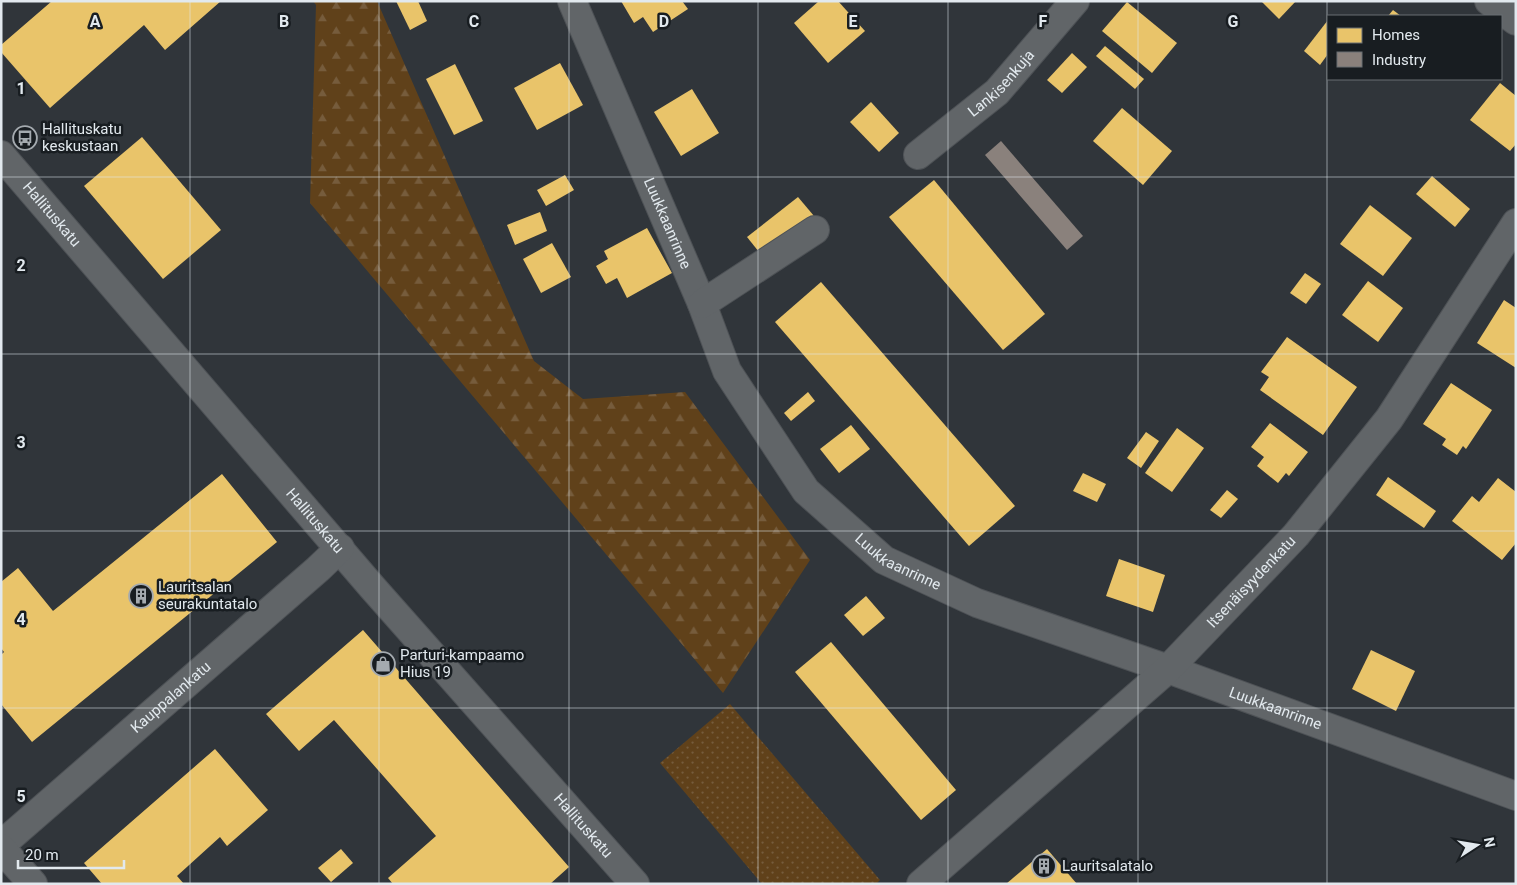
<svg xmlns="http://www.w3.org/2000/svg" width="1517" height="885" font-family="Roboto,sans-serif">
	<defs>
		<pattern id="forest-firs" width="22" height="20" patternUnits="userSpaceOnUse" patternTransform="scale(1.25)"><rect width="22" height="20" fill="#60411a"/><path d="M5 1l3.5 6h-7zM16 11l3.5 6h-7z" fill="#765c3c"/></pattern>
		<pattern id="park-dots" width="8" height="8" patternUnits="userSpaceOnUse" patternTransform="scale(1.25)"><rect width="8" height="8" fill="#60411a"/><path d="M2 2h.1M6 6h.1" fill="none" stroke="#765c3c" stroke-width="1.8" stroke-linecap="round"/></pattern>
	</defs>
	<rect width="100%" height="100%" fill="#30353a"/>
	<polygon fill="url(#forest-firs)" points="313,1 377,1 534,361 583,399 685,392 810,560 723,693 310,203 316,5"/>
	<polygon fill="url(#park-dots)" points="730,704 880,880 876,884 762,884 660,763"/>
	<g fill="#e9c46a">
		<polygon points="52,1 221,1 165,50 144,25 50,108 1,52 1,45"/>
		<polygon points="396,1 418,1 427,21 410,30"/>
		<polygon points="621,1 682,1 688,9 653,32 643,17 634,23"/>
		<polygon points="819,1 838,1 865,31 828,63 794,23"/>
		<polygon points="1261,1 1296,1 1279,19"/>
		<polygon points="1127,2 1177,43 1152,73 1102,31"/>
		<polygon points="1393,10 1401,16 1388,16"/>
		<polygon points="1328,20 1328,54 1320,65 1304,51"/>
		<polygon points="1105,46 1144,79 1135,89 1096,56"/>
		<polygon points="1072,53 1087,67 1062,93 1047,80"/>
		<polygon points="560,63 583,105 537,130 514,88"/>
		<polygon points="455,64 483,121 454,135 426,79"/>
		<polygon points="1500,83 1516,96 1516,144 1510,151 1470,120"/>
		<polygon points="692,89 719,133 681,156 654,112"/>
		<polygon points="871,102 899,133 879,152 850,122"/>
		<polygon points="1122,108 1172,151 1143,185 1093,141"/>
		<polygon points="142,137 221,230 163,279 84,186"/>
		<polygon points="565,175 574,190 546,206 537,190"/>
		<polygon points="1432,176 1470,209 1455,227 1416,194"/>
		<polygon points="934,180 1045,314 1003,350 889,217"/>
		<polygon points="798,197 814,216 763,257 747,237"/>
		<polygon points="1370,205 1412,238 1383,276 1340,244"/>
		<polygon points="540,212 547,231 515,245 507,225"/>
		<polygon points="647,228 672,273 627,298 617,278 606,284 596,266 608,259 604,251"/>
		<polygon points="552,243 571,277 541,293 523,259"/>
		<polygon points="1305,273 1321,284 1306,304 1290,293"/>
		<polygon points="1368,281 1403,308 1378,342 1342,315"/>
		<polygon points="821,282 1015,506 969,546 775,322"/>
		<polygon points="1504,300 1516,308 1516,368 1477,343"/>
		<polygon points="1287,337 1357,387 1323,435 1260,390 1269,377 1261,372"/>
		<polygon points="1451,383 1492,410 1466,449 1463,446 1457,455 1442,445 1446,439 1423,424"/>
		<polygon points="808,392 815,401 791,421 784,413"/>
		<polygon points="1270,423 1308,452 1289,476 1286,473 1278,483 1257,466 1264,457 1251,447"/>
		<polygon points="851,425 870,449 839,473 820,449"/>
		<polygon points="1177,428 1204,448 1172,492 1145,473"/>
		<polygon points="1146,432 1159,441 1141,468 1127,458"/>
		<polygon points="1083,473 1106,484 1097,502 1073,491"/>
		<polygon points="222,474 277,542 32,742 1,704 1,655 4,652 1,648 1,582 18,568 53,611"/>
		<polygon points="1388,477 1436,511 1424,528 1376,495"/>
		<polygon points="1498,478 1516,492 1516,543 1502,560 1452,521 1472,496 1479,502"/>
		<polygon points="1227,490 1238,499 1221,518 1210,510"/>
		<polygon points="1119,559 1165,575 1153,612 1106,596"/>
		<polygon points="866,596 885,618 863,636 844,615"/>
		<polygon points="363,630 569,867 550,884 393,884 388,878 436,836 334,720 299,751 266,714"/>
		<polygon points="831,642 956,790 921,820 795,672"/>
		<polygon points="1371,650 1415,671 1396,711 1352,689"/>
		<polygon points="215,749 268,810 227,846 220,837 177,876 184,884 102,884 84,863"/>
		<polygon points="341,849 353,863 331,882 318,868"/>
		<polygon points="1047,849 1077,884 1006,884"/>
	</g>
	<polygon fill="#8a817c" points="1001,141 1083,236 1067,250 985,155"/>
	<g fill="none" stroke-linecap="round" stroke-linejoin="round">
		<g stroke="#4e5256" stroke-width="30">
			<g id="minor">
				<path id="s1" d="M 572,1 L 702,304 L 727,371 L 806,491 L 884,560 L 977,603 L 1168,669 L 1516,796"/>
				<polyline points="1489,1 1516,21"/>
				<path id="s2" d="M 1,155 L 372,587 L 635,884"/>
				<path id="s3" d="M 918,155 L 997,92 L 1075,1"/>
				<polyline points="702,304 815,230"/>
				<path id="s4" d="M 1,845 L 318,569 L 340,548"/>
				<polyline points="1,848 33,884"/>
				<path id="s5" d="M 921,884 L 1168,669 L 1296,535 L 1389,419 L 1516,223"/>
			</g>
		</g>
		<use href="#minor" stroke="#616568" stroke-width="28"/>
	</g>
	<path fill="none" stroke="#e2e9ee" stroke-width="1" stroke-opacity="0.55" d="M 190,1 L 190,884M 379,1 L 379,884M 569,1 L 569,884M 758,1 L 758,884M 948,1 L 948,884M 1138,1 L 1138,884M 1327,1 L 1327,884M 1,177 L 1516,177M 1,354 L 1516,354M 1,531 L 1516,531M 1,708 L 1516,708"/>
	<defs>
		<g id="bus-ring" transform="scale(1.25)"><circle r="9.5" fill="#181d21" stroke="#a4aaaf" stroke-width="1.5"/><path d="M-5-6H5V4H4V6H2V4H-2V6H-4V4H-5ZM-3.5-4V0h7V-4ZM-3.5 1.2v1.5H-2V1.2ZM2 1.2v1.5H3.5V1.2Z" fill="#a4aaaf"/></g>
		<g id="building-ring" transform="scale(1.25)"><circle r="9.5" fill="#181d21" stroke="#a4aaaf" stroke-width="1.5"/><path d="M-4-6H4V6H1V3H-1V6H-4ZM-2.5-4.3h1.7v1.8h-1.7ZM.8-4.3h1.7v1.8H.8ZM-2.5-1h1.7V.8h-1.7ZM.8-1h1.7V.8H.8Z" fill="#a4aaaf"/></g>
		<g id="shop-ring" transform="scale(1.25)"><circle r="9.5" fill="#181d21" stroke="#a4aaaf" stroke-width="1.5"/><path d="M-5-2.5h2.3a2.7 3.5 0 0 1 5.4 0H5L5.5 6h-11ZM-1.5-2.5h3a1.5 2.3 0 0 0-3 0Z" fill="#a4aaaf"/></g>
	</defs>
	<g fill-rule="evenodd">
		<use href="#bus-ring" x="25" y="138"/>
		<use href="#building-ring" x="141" y="596"/>
		<use href="#shop-ring" x="383" y="664"/>
		<use href="#building-ring" x="1044" y="866"/>
	</g>
	<g text-anchor="middle" stroke-width="5" stroke-linejoin="round" paint-order="stroke">
		<g font-size="15" fill="#e2e9ee" stroke="#181d21">
			<text dy="5" stroke="none"><textPath href="#s3" startOffset="110">Lankisenkuja</textPath></text>
			<text dy="5" stroke="none"><textPath href="#s2" startOffset="78">Hallituskatu</textPath></text>
			<text dy="5" stroke="none"><textPath href="#s1" startOffset="242">Luukkaanrinne</textPath></text>
			<text dy="5" stroke="none"><textPath href="#s2" startOffset="482">Hallituskatu</textPath></text>
			<text dy="5" stroke="none"><textPath href="#s1" startOffset="662">Luukkaanrinne</textPath></text>
			<text dy="5" stroke="none"><textPath href="#s5" startOffset="448">Itsenäisyydenkatu</textPath></text>
			<text dy="5" stroke="none"><textPath href="#s4" startOffset="225">Kauppalankatu</textPath></text>
			<text dy="5" stroke="none"><textPath href="#s1" startOffset="1068">Luukkaanrinne</textPath></text>
			<text dy="5" stroke="none"><textPath href="#s2" startOffset="888">Hallituskatu</textPath></text>
		</g>
		<g font-size="15" fill="#e2e9ee" stroke="#181d21" text-anchor="start">
			<text x="42" y="134">Hallituskatu<tspan x="42" dy="17">keskustaan</tspan></text>
			<text x="158" y="592">Lauritsalan<tspan x="158" dy="17">seurakuntatalo</tspan></text>
			<text x="400" y="660">Parturi-kampaamo<tspan x="400" dy="17">Hius 19</tspan></text>
			<text x="1062" y="871">Lauritsalatalo</text>
		</g>
	</g>
	<g font-size="16" text-anchor="middle" font-weight="bold" fill="#e2e9ee" stroke="#181d21" stroke-width="5" stroke-linejoin="round" paint-order="stroke">
		<text x="95" y="27">A</text>
		<text x="284" y="27">B</text>
		<text x="474" y="27">C</text>
		<text x="664" y="27">D</text>
		<text x="853" y="27">E</text>
		<text x="1043" y="27">F</text>
		<text x="1233" y="27">G</text>
		<text x="21" y="94">1</text>
		<text x="21" y="271">2</text>
		<text x="21" y="448">3</text>
		<text x="21" y="625">4</text>
		<text x="21" y="802">5</text>
	</g>
	<rect width="1517" height="885" fill="none" stroke="#e2e9ee" stroke-width="5"/>
	<rect x="1327" y="15" width="175" height="65" fill="#181d21" stroke="#696f73"/>
	<rect x="1337" y="28" width="25" height="15" fill="#e9c46a" stroke="#696f73"/>
	<text x="1372" y="40" font-size="15" fill="#e2e9ee">Homes</text>
	<rect x="1337" y="52" width="25" height="15" fill="#8a817c" stroke="#696f73"/>
	<text x="1372" y="65" font-size="15" fill="#e2e9ee">Industry</text>
	<g transform="translate(1477 845) rotate(78)" stroke="#181d21" stroke-width="4" paint-order="stroke">
	<path d="M0-4L9 19L0 12L-9 19Z" fill="#e2e9ee"/>
	<text y="-8" font-size="14" font-weight="bold" text-anchor="middle" fill="#e2e9ee">N</text>
	</g>
	<path d="M18 860v8h106v-8" fill="none" stroke="#e2e9ee" stroke-width="2.5"/>
	<text x="25" y="860" font-size="15" fill="#e2e9ee" stroke="#181d21" stroke-width="4" paint-order="stroke">20 m</text>
</svg>
